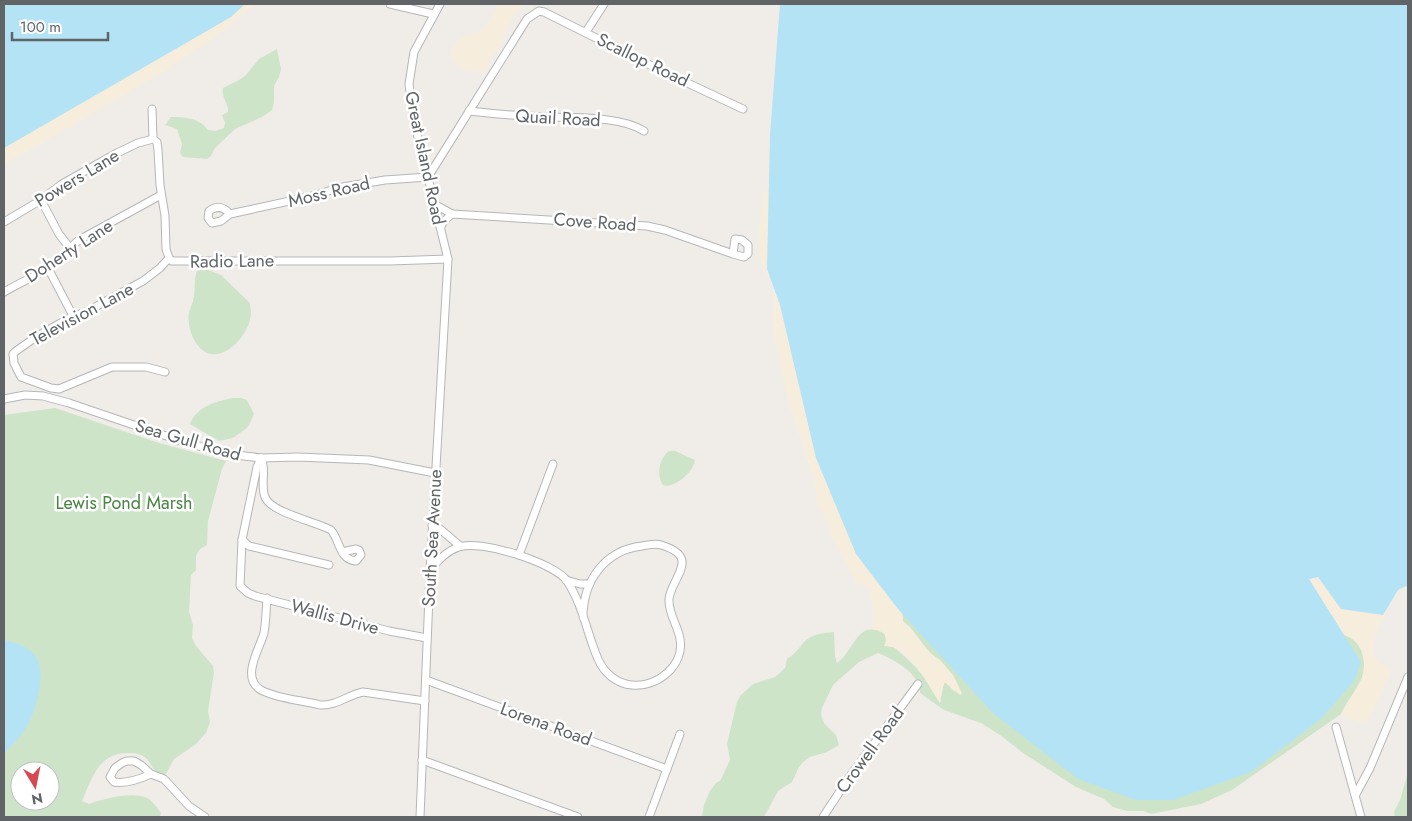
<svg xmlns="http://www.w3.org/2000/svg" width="1412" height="821" font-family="Jost,sans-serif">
	<rect width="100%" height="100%" fill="#f0ede9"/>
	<g fill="#cde4c9" fill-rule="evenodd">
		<path d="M 277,49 L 281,69 L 279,77 L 274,86 L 274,102 L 272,110 L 262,117 L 235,129 L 215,148 L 211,156 L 207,159 L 183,157 L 180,153 L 182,144 L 177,129 L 165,125 L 171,117 C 185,117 200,118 208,130 L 215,131 L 224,128 L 225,123 L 222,115 L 228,112 C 229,103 221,98 223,88 L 239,80 L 246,75 L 259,59 Z"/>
		<path d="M 206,269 L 221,275 L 250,303 C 250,306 251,311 251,314 C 250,330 234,351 218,354 C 197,358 186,328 189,312 C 190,308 192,305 193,301 C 196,291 193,281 197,271 Z"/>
		<path d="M 233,398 L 241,398 L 247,400 L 254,414 L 248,427 L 244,430 L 233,438 L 219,441 L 190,424 C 196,407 217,401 233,398 Z"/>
		<path d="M 55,408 L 159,443 L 226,461 L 222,469 L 208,521 L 207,545 L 200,549 L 196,556 L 196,570 L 191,575 L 189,612 L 193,625 L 192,638 L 196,646 L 213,666 L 214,672 L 208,711 L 210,722 L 206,733 L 196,744 L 174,759 L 166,774 C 154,776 153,766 147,759 C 142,754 135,753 129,753 C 99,752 92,778 82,801 L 89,804 C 103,799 133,791 147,798 C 153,801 157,808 161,813 L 160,817 L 4,817 L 4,754 C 26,731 33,717 39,686 L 20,645 L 4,640 L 4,415 ZM 20,771 L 50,771 L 50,801 L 20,801 Z"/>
		<path d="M 669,451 L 675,451 L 695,460 C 694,472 674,489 663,485 C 656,474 659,459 669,451 Z"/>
		<path d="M 901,603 L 1342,634 C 1353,638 1360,643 1363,656 C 1368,682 1351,692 1341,714 L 1232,790 L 1201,804 L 1151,814 L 1143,811 L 1127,811 L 1113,807 L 1104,799 L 1076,787 L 1023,753 L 1000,735 L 981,723 L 944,710 L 920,693 C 921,674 893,659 878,653 L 859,662 L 833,685 L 822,708 L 821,714 L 824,723 L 836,735 L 839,745 L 827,752 L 810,757 L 803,762 L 799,767 L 792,782 L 778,791 L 764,817 L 702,817 L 704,805 L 710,791 L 716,783 L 720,781 L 730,760 L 727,744 L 737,702 L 740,696 L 753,684 L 775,677 L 785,668 L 787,659 C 795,654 798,649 804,642 C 812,634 823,633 834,632 L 835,656 L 837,663 C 854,652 857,617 885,634 L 886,641 C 903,654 919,668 930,686 C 934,692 936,697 940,703 C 942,696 942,687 945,682 L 956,693 L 941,661 L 930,653 L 910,627 L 903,621 Z"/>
		<polygon points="1408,772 1408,817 1395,817 1394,812 1400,800"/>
	</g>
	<g fill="#f7eddd">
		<polygon points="209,4 255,4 242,16 217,36 166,70 46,141 4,164 4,131"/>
		<path d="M 499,4 L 524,4 L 513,15 L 498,50 L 492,54 L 488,62 L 486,72 L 461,69 C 446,56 449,45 466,36 C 471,34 477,34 481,30 C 489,24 494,12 499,4 Z"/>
		<polygon points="774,190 773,277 767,277 760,258 759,231 763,196 762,192"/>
		<path d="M 773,293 L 783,293 L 901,603 L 903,621 L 930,653 L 941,661 L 953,675 L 962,693 L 960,695 L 945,682 C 942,686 941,698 940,703 C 929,687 915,657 896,648 C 892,647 888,646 884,646 L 886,641 L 885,634 L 879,630 L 872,629 C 874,615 873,600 869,587 L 863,583 L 856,584 L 854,578 L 832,537 L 826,519 L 816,502 L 816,486 L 789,404 L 773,329 L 774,303 Z"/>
		<path d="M 1316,579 L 1369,612 L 1387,611 C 1381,623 1368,644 1375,657 C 1378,663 1386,664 1391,669 C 1391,676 1371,712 1367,723 L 1358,722 L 1341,714 L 1363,677 L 1365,666 L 1362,652 L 1357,643 L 1351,638 L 1342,634 L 1311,583 L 1312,580 Z"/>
	</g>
	<g fill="#b3e3f5">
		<polygon points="4,4 245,4 231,17 4,148"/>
		<polygon points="780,4 1408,4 1408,585 1398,590 1383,615 1341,609 1318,577 1309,579 1361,662 1354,681 1322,718 1251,772 1173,800 1136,800 1078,779 993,713 898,609 856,554 816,458 780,305 767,269 770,135"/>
		<path d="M 4,640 C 15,642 31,647 37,659 C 45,674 37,706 30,720 C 25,733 13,744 4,754 Z"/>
	</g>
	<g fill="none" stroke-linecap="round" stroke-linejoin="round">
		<g stroke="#b4b6b9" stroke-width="9">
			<g id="minor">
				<polyline points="390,4 433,14"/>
				<polyline points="586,32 604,4"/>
				<polyline points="152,109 153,139 157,142 158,150 160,185 165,216 166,249 169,258 172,261 390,261 448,259"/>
				<path d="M 469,111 C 495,114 521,116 546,117 C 574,118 621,116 644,131"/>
				<polyline points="41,200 59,234 69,247"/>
				<polyline points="436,205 452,214"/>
				<path d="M 230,214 C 224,207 217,205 209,211 L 208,218 L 212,223 L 221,221 L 230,214 L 317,195 L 337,188 L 385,180 L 428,177 L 527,19 L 539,11 L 544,12 L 664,72 L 743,109"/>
				<polyline points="4,222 41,200 62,184 117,153 138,143 153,139"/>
				<polyline points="441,227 443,222 452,214 647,226 665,230 733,254 744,257 748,254 748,245 742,240 735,239 733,254"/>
				<polyline points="48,268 73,316"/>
				<path d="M 4,292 C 21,282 41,274 56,262 C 64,256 70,247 79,240 L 161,195"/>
				<polyline points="165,372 146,367 112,367 59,389 51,388 21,377 14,363 13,354 16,351 36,337 73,316 86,312 143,281 160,268 169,258"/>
				<polyline points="4,399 25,395 43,396 69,403 184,442 228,454 261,458 298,457 369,460 435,473"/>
				<polyline points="261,458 257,467 242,540 240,586 248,593 255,596 389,631 427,638"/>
				<path d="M 261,458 C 267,470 260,484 265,497 C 270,512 316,522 331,530 C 340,540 339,560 356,561 L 361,555 L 359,550 L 356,549 L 342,552"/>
				<polyline points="432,525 440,529 460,546"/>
				<polyline points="242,540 249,546 329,565"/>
				<polyline points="519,555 553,464"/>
				<path d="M 430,570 C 438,561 446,551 459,547 C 480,539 555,563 567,581 C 583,605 587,634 598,659 C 604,673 617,684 632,685 C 657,688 685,665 680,639 C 678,626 668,613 669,599 C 671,578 702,557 661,545 C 655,543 648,545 642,546 C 605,550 583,581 583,617"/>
				<polyline points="566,580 580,584 589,584"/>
				<path d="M 267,598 C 266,610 266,622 264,633 C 260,648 240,678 261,690 C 278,699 301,700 320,705 C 336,706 348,695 363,692 L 425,701"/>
				<polyline points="426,680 667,769"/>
				<polyline points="1336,727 1361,817"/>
				<polyline points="422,760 578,817"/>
				<path d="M 151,774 C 140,779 126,784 114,782 L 110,777 L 115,768 L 122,763 L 127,761 L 134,761 L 141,765 L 151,774 L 164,779 L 189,806 L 205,817"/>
				<polyline points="1356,794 1370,768 1408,677"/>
				<polyline points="420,817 430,571 448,259 414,121 409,84 414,52 440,4"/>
				<polyline points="649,817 680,734"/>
				<polyline points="823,817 848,779 918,684"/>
			</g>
		</g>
		<use href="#minor" stroke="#fff" stroke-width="7"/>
	</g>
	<g text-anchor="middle" stroke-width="5" stroke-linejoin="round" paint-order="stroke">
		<g font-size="18" fill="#606467" stroke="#fff">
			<text transform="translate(643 60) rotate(26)" y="6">Scallop Road</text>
			<text transform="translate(558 118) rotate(3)" y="6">Quail Road</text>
			<text transform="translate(425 158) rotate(78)" y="6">Great Island Road</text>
			<text transform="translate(77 178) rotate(-31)" y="6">Powers Lane</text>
			<text transform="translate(329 192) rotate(-13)" y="6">Moss Road</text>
			<text transform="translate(595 222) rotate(4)" y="6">Cove Road</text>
			<text transform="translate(69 251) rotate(-33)" y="6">Doherty Lane</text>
			<text transform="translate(232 261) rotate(-1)" y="6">Radio Lane</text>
			<text transform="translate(82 314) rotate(-28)" y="6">Television Lane</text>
			<text transform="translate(188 440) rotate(16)" y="6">Sea Gull Road</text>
			<text transform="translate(432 538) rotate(-87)" y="6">South Sea Avenue</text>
			<text transform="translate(335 617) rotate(15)" y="6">Wallis Drive</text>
			<text transform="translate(546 724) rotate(20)" y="6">Lorena Road</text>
			<text transform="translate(870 750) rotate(-54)" y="6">Crowell Road</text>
		</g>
		<g font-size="18" fill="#488442" stroke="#fff">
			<text x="124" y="509">Lewis Pond Marsh</text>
		</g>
	</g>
	<rect width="1412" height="821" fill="none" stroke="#606467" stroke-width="10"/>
	<g transform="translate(35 786) rotate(170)"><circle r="24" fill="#ffffff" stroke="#bfc1c2"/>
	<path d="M0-4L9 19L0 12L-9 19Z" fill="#d64953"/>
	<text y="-8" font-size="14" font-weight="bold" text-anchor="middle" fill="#606467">N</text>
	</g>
	<path d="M12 32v8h96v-8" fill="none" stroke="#606467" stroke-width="2.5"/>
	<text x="20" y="32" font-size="15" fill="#606467" stroke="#ffffff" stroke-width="4" paint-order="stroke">100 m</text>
</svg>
